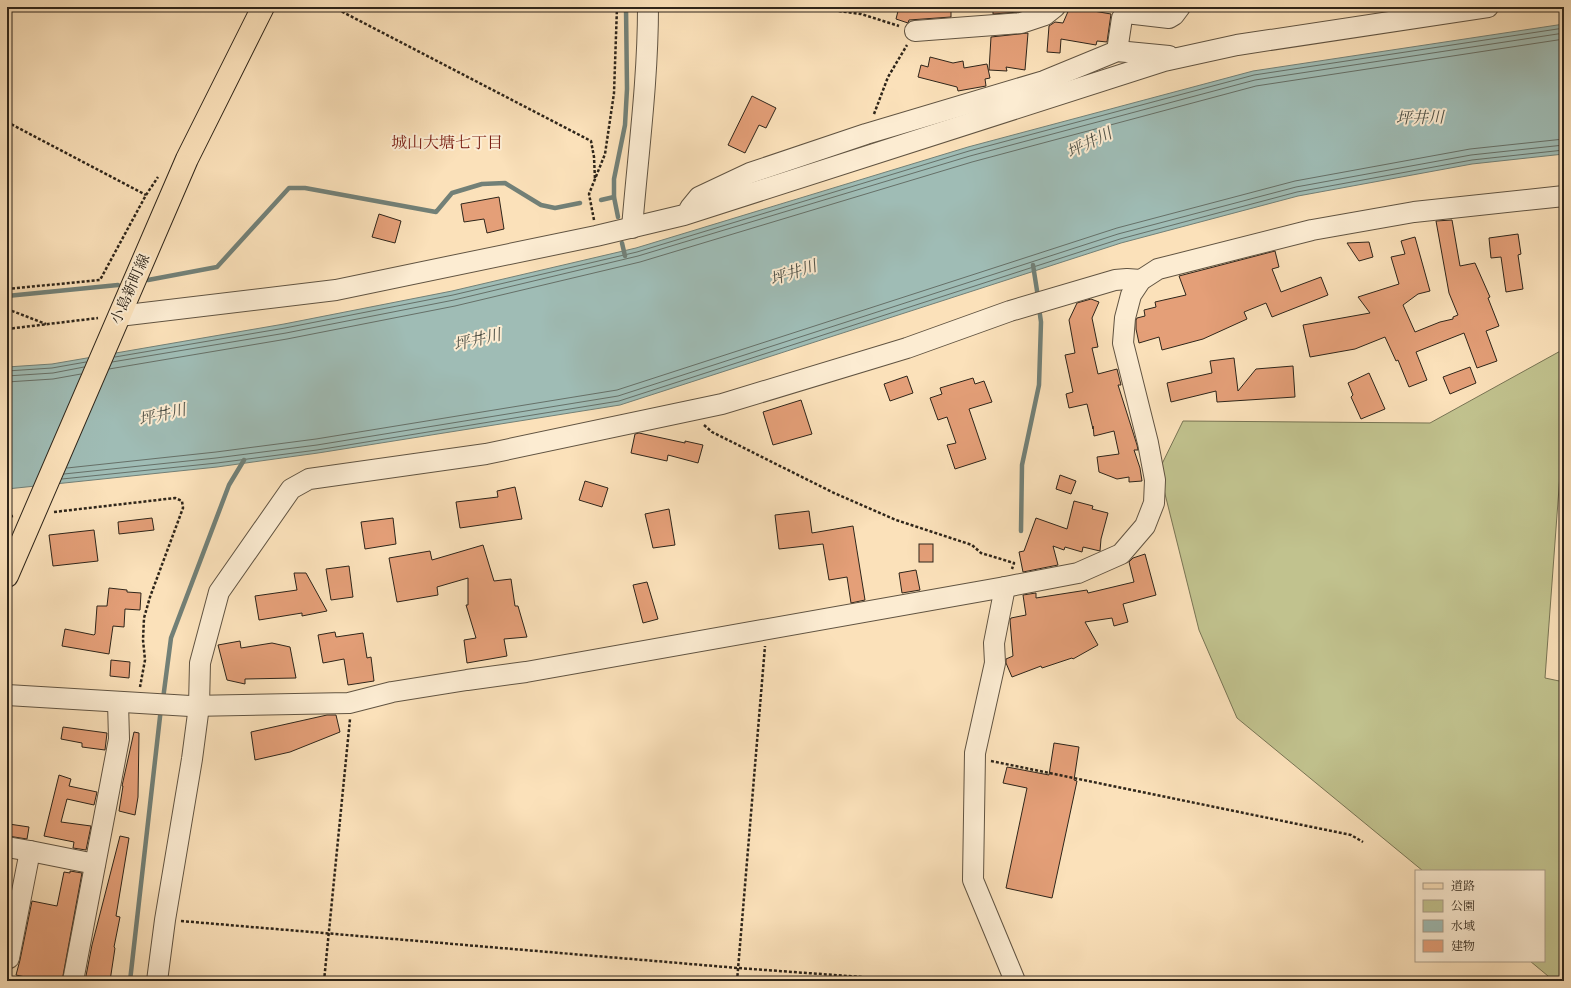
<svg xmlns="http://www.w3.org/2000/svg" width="1571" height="988" font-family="'EB Garamond','Noto Serif JP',serif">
	<rect width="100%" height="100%" fill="#fbe1ba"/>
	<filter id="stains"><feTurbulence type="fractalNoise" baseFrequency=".005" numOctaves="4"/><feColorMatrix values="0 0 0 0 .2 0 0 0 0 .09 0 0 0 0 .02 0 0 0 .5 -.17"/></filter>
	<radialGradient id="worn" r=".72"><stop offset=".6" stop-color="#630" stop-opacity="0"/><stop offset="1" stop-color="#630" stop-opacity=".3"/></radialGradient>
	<polygon fill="#c1c28e" stroke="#787454" points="1564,349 1564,420 1545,678 1564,682 1564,981 1554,981 1530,961 1544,961 1544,871 1423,871 1237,718 1199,630 1159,470 1183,421 1430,423"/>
	<polygon fill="#9fbcb5" stroke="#728077" points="1564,24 1564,154 1472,164 1298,196 1121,243 620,405 318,453 217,467 7,489 7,367 52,364 284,324 452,291 636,248 968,147 1253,71"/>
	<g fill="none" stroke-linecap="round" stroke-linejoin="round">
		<g stroke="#667068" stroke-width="1">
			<polyline points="115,357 285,328 453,295 637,252 969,151 1254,75 1564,28"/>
			<polyline points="112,362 286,333 454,300 638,256 970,156 1255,80 1564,33"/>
			<polyline points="109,369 287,339 455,306 640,262 972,162 1256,86 1564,39"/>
			<polyline points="7,371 52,368 86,362"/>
			<polyline points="7,376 53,373 84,367"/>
			<polyline points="7,382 53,379 81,374"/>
			<polyline points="67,468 216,452 316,439 617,390 1117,228 1295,181 1470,149 1564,139"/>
			<polyline points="64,474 216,458 317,445 618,396 1118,234 1296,187 1471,155 1564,145"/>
			<polyline points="62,479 217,463 317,450 619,401 1120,239 1297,192 1472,160 1564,150"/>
		</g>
		<g stroke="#728077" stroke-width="4.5">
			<polyline points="601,200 614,197"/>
			<polyline points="618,217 614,197 614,179 625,125 627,89 626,7"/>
			<polyline points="622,243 625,256"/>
			<polyline points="1033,265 1038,297"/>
			<polyline points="148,280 217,267 289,188 305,188 436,212 452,193 482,184 505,183 541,205 555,208 580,203"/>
			<polyline points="7,296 118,285"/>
			<polyline points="1021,531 1022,465 1039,385 1041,322 1039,308"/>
			<polyline points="163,699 171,638 229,485 244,460"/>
			<polyline points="130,981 161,708"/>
		</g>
	</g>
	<g fill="#e49f78" stroke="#2e251a">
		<polygon points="899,7 951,7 951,17 909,20 908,23 896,19"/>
		<polygon points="993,7 1028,7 1028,9 1019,12 993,14"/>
		<polygon points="1070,7 1111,14 1107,42 1097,41 1096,45 1061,39 1060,53 1047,52 1049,26 1055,22 1063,23"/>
		<polygon points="1028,33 1025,70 1006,67 1007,71 989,70 991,37"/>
		<polygon points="930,57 953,63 963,61 964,68 987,64 990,78 985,79 986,86 958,91 957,87 918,77 921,65 928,67"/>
		<polygon points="752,96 776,108 766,128 759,125 745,153 728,145"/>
		<polygon points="499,197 504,229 487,233 484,219 464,222 461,204"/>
		<polygon points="379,214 401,221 395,243 372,237"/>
		<polygon points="1452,220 1460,266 1475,263 1490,297 1488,298 1499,326 1486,331 1497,361 1477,368 1464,333 1416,352 1427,380 1409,387 1398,360 1396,361 1385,337 1355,349 1310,357 1303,325 1370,313 1358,297 1399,284 1391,257 1405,254 1401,241 1415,237 1430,291 1418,294 1403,305 1415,332 1440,322 1453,319 1453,317 1458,315 1449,293 1436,221"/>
		<polygon points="1518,234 1521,254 1518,255 1523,289 1506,292 1501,257 1491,258 1489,238"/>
		<polygon points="1369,242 1373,257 1359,261 1347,243"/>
		<polygon points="1275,251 1279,267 1272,269 1281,292 1321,277 1328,295 1272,317 1266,303 1244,312 1247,319 1203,339 1162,350 1159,337 1139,343 1136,329 1136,320 1137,318 1145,316 1144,310 1156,307 1155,302 1186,295 1179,276"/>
		<polygon points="1091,299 1099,302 1092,318 1098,347 1092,348 1098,374 1117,369 1121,385 1118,385 1137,445 1138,450 1134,450 1140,468 1142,481 1129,482 1129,477 1117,479 1099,472 1097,457 1119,454 1114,431 1094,436 1093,426 1093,429 1087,404 1069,408 1066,394 1073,392 1065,355 1075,353 1069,320 1077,303"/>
		<polygon points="1234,358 1238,391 1256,369 1293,366 1295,397 1217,402 1216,391 1171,402 1167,383 1212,373 1210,361"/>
		<polygon points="1470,367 1476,383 1450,394 1443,377"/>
		<polygon points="1369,373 1385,409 1361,419 1351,397 1353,395 1348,383"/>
		<polygon points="907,376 913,393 890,401 884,384"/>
		<polygon points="973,378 975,384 984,381 992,402 969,409 986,459 955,469 947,445 956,443 947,417 938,420 930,398 942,394 940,388"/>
		<polygon points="801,400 812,434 773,445 763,412"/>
		<polygon points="639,433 685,443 685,441 703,445 698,463 668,455 667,461 631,453 635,434"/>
		<polygon points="1060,475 1076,481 1071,494 1056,489"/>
		<polygon points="585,481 608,488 602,507 579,500"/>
		<polygon points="515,487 522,519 460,528 456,502 498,497 497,491"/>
		<polygon points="1074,501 1093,506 1092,509 1108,513 1101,539 1100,551 1083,547 1082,552 1065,547 1064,550 1053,546 1058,565 1023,572 1019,552 1024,551 1036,518 1067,529"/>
		<polygon points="669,509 675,545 653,548 645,514"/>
		<polygon points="809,511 812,533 853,526 865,600 851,603 847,577 829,580 823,544 779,549 775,515"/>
		<polygon points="152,518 154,530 119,534 118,522"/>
		<polygon points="393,518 396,544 365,549 361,522"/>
		<polygon points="94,530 98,561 53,566 49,535"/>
		<rect x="919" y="544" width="14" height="18"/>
		<polygon points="483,545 494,581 511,579 515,606 518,606 527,637 504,639 507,656 467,663 464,640 476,638 466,605 468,605 468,578 437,587 438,595 397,602 389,558 430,551 432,560"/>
		<polygon points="1145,554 1156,595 1123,604 1128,622 1114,626 1112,618 1085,622 1098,645 1073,659 1072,658 1042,668 1041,666 1012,677 1006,663 1006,659 1013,656 1010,620 1011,618 1026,615 1023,595 1036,593 1036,598 1087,590 1088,593 1134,582 1129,562 1133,558"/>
		<polygon points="349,566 353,597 331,600 326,569"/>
		<polygon points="916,570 920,590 902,593 899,573"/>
		<polygon points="294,573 306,573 327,611 302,616 302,613 259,620 255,596 297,590"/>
		<polygon points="647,582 658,619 643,623 633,585"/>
		<polygon points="109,588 127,590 127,592 141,593 140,610 125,609 124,627 113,626 109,654 62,646 65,629 94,635 95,634 97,606 107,606"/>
		<polygon points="335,632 336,637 363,633 367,658 371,657 374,681 348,685 344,659 323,663 318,635"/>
		<polygon points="240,641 241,648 272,643 290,647 296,678 245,679 245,684 227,680 218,645"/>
		<polygon points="111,660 130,662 129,678 110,676"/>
		<polygon points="327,715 336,715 340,732 290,752 255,760 251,732"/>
		<polygon points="63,727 107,733 105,750 82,747 82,743 61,739"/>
		<polygon points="134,732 139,733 138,797 135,815 119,811 123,786 122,786"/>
		<polygon points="1054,743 1079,747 1074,780 1077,781 1052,898 1006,888 1027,788 1003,783 1007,767 1049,775"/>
		<polygon points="59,775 71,779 69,786 97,792 94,805 67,799 61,822 91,826 86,850 73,848 74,842 44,836"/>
		<polygon points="9,824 29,827 27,839 8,836"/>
		<polygon points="120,836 129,838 116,916 120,917 114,947 115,948 110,981 85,981 92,945"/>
		<polygon points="70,871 82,873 62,981 44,981 16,975 20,960 32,901 57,906 64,872 70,873"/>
	</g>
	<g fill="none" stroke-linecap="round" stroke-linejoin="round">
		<g stroke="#615442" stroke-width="22">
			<g id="minor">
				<polyline points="915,31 1021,23 1045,15 1055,7"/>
				<polyline points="1117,51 1122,18 1126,13 1169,18 1174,15 1180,7"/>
				<polyline points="690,208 699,197 750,173 866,134 1044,81 1117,51 1169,56"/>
				<path d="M 632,228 C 638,154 648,81 648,7"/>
				<polyline points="119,316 336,290 596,236 684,215 1164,61 1237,45 1488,7"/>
				<polyline points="1005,587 994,643 995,663 975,753 973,880 1015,981"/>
				<polyline points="7,695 190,706 349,703 392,692 467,680 526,672 1005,587 1078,573 1121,554 1145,526 1154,503 1155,480 1148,443 1123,343 1125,318 1131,295 1141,280 1158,269 1312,230 1414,212 1564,196"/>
				<polyline points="7,847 30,851"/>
				<polyline points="9,958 30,851 95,864"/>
				<polyline points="73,981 119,739 118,702"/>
				<polyline points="157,981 165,920 192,759 199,706 200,663 219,592 291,489 309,479 486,454 722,404 907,348 1010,311 1115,280 1127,279 1141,280"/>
			</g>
		</g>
		<g stroke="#2e251a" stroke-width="24">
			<polyline id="major" points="7,576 187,159 263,7"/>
		</g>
		<g stroke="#2e251a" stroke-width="2.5" stroke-dasharray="3 2" stroke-linecap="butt">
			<polyline points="333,7 591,141 594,157 595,180"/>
			<polyline points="809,7 861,14 899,26"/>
			<polyline points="874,114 888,77 907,45"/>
			<polyline points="7,122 146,195"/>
			<polyline points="594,220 589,194 605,154 614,93 617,7"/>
			<polyline points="7,289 100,280 146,195 158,177"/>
			<polyline points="7,309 46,324"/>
			<polyline points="7,329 98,318"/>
			<polyline points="704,425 712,432 834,493 896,520 972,545 981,553 1014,563 1012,569"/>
			<polyline points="54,512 175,498 182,501 183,508 150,597 144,618 143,640 145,660 140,687"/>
			<polyline points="7,517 13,516"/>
			<polyline points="991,761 1351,835 1363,842"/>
			<polyline points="181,921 738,968 917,981"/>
			<polyline points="324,981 350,719"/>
			<polyline points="737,981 765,646"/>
		</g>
		<use href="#minor" stroke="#fcecd2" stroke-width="20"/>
		<use href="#major" stroke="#fbe1ba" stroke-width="22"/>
	</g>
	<g text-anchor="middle" stroke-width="4" stroke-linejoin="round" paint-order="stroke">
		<g font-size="15" fill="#2e251a" stroke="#fcecd2">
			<text transform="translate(130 289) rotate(-66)" y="5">小島新町線</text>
		</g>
		<g font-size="16" font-style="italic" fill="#505248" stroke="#fcecd2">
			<text transform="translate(1420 117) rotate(-1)" y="6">坪井川</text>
			<text transform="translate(1089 142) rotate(-26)" y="6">坪井川</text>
			<text transform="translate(793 272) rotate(-18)" y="6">坪井川</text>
			<text transform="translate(477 339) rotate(-13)" y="6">坪井川</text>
			<text transform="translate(162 414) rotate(-13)" y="6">坪井川</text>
		</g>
		<g font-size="16" fill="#7a1f14" stroke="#fcecd2">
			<text x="447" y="148">城山大塘七丁目</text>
		</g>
	</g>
	<rect width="1571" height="988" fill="none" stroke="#fbe1ba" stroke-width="24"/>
	<rect x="8" y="8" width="1555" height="972" fill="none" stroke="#2e251a" stroke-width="2"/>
	<rect x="12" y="12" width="1547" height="964" fill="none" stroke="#2e251a"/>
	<rect x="1415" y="870" width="130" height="92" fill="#fcecd2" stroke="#aa9c88"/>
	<rect x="1423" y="883" width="20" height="6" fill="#fbe1ba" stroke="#aa9c88"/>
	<text x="1451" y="890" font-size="12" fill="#2e251a">道路</text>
	<rect x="1423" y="900" width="20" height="12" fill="#c1c28e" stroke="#aa9c88"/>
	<text x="1451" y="910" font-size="12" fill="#2e251a">公園</text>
	<rect x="1423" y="920" width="20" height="12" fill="#9fbcb5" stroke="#aa9c88"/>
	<text x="1451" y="930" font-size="12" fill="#2e251a">水域</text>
	<rect x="1423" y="940" width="20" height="12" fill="#e49f78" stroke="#aa9c88"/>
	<text x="1451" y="950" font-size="12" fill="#2e251a">建物</text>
	<rect width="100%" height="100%" filter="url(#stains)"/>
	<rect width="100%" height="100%" fill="url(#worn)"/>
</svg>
